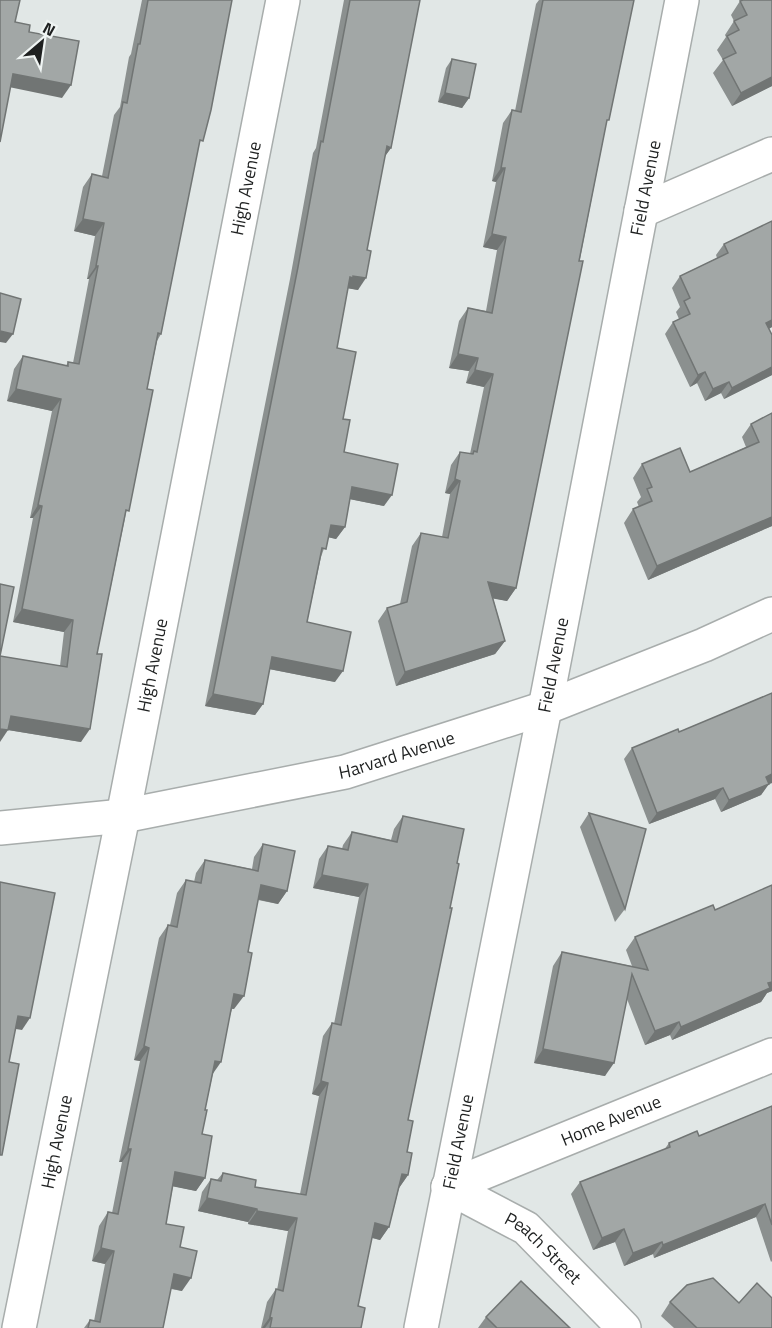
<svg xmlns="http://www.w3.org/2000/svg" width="772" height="1328" font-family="'Titillium Web',sans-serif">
	<rect width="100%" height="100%" fill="#e1e7e6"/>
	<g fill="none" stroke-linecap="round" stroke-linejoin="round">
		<g stroke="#a8adac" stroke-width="36">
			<g id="minor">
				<polyline points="641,211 772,154"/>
				<path id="s1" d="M 0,828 L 123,816 L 345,772 L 545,708 L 704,645 L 772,614"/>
				<path id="s2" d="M 448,1187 L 772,1055"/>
				<path id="s3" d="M 448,1187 L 526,1228 L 624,1328"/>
				<path id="s4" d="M 19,1328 L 123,816 L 283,0"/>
				<path id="s5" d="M 421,1328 L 545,708 L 682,0"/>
			</g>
		</g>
		<use href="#minor" stroke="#fff" stroke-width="33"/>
	</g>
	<g fill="#8b908f">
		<polygon points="142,0 232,0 198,148 161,334 157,341 147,389 125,518 97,654 81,742 8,730 0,656 60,666 64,632 13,622 33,518 30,518 52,411 7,401 14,369 23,356 66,366 68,362 73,363 89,279 87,279 95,236 74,231 83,187 92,174 102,176 114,115 120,107 129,57 131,54"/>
		<polygon points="344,0 420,0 391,148 385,156 358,290 348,288 337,348 343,419 344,452 384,506 350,499 345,527 336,539 328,537 321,557 307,622 335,682 269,669 263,704 255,715 205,706 290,279 313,153 316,148"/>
		<polygon points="539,0 634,0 606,125 516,588 507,601 493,598 505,641 495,654 396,686 378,621 387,608 400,604 412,546 421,533 442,537 450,494 445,493 451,465 460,452 470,454 484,387 466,383 469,371 449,368 459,321 468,308 486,311 497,250 483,247 496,182 492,181 503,123 512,110 515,111 536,4"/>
		<polygon points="772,0 772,86 732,106 713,73 723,60 717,50 726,37 725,35 734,21 731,15 740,1"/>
		<polygon points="452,59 469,98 462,108 438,102 446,68"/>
		<polygon points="772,221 772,327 769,329 772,335 772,375 724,399 721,393 705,401 697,383 690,387 665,334 673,322 679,319 676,312 680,307 672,288 680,276 717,258 716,255 724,244"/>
		<polygon points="772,413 772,526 648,580 624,523 633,509 639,507 637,502 641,497 633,478 642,464 690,472 746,447 742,437 751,424"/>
		<polygon points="772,693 772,783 768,784 761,795 721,812 715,799 649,824 624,759 632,748 679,732"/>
		<polygon points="589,813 625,909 615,922 580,827"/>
		<polygon points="403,816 457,863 408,1120 407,1152 408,1175 399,1188 389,1227 380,1240 372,1238 358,1306 361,1328 261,1328 267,1302 276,1289 277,1290 288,1231 248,1224 248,1222 198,1211 202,1192 211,1179 217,1180 223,1173 255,1187 300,1194 319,1096 312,1094 323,1036 332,1023 334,1024 359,897 313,888 319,859 328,846 342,849 343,845 352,832 391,840 394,829"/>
		<polygon points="263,844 287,891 278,904 258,900 234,1009 232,1009 213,1073 205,1110 202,1134 205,1178 196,1191 173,1186 166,1224 180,1247 182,1291 171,1289 163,1328 84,1328 90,1320 94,1321 105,1264 92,1261 99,1226 108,1212 112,1213 122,1162 119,1162 140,1061 134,1060 159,938 168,925 170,925 177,893 186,880 194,882 196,873 205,860 252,869 254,857"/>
		<polygon points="772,885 772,991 767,993 761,1002 672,1040 670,1035 645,1045 627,999 605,1076 534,1063 553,966 562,952 632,966 626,950 635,937 715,910"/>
		<polygon points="772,1106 772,1261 771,1262 756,1217 654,1258 653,1254 624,1266 615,1242 593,1250 571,1194 580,1182 664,1150 669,1143 699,1136"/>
		<polygon points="670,1302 739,1303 772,1328 674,1328 661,1316"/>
		<polygon points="486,1317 570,1328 478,1328"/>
	</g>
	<g fill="#717574">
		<polygon points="13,74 71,85 62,98 4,86"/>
		<polygon points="772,77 772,86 732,106 741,93"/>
		<polygon points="445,93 469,98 462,108 438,102"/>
		<polygon points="387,146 391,148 383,159"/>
		<polygon points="501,168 505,168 496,182 492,181"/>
		<polygon points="83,219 104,223 95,236 74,231"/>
		<polygon points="492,234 506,237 497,250 483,247"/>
		<polygon points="96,266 98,266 89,279 87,279"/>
		<polygon points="353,276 366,278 358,290 346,288 350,277"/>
		<polygon points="772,320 772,327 758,334 766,323"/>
		<polygon points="0,331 13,334 6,343 0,342"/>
		<polygon points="458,354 478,358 469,371 449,368"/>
		<polygon points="772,367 772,375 724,399 732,388"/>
		<polygon points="475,370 493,374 484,387 466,383"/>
		<polygon points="705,372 697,383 690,387 698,375"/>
		<polygon points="729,382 721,393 705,401 713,389"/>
		<polygon points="16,389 61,399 52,411 7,401"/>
		<polygon points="455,479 460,481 450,494 445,493"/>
		<polygon points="352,487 392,495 384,506 344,498"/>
		<polygon points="38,505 42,506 33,518 30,518"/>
		<polygon points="772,517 772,526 648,580 657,566"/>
		<polygon points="331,525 345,527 336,539 323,536"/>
		<polygon points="488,582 516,588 507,601 479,596"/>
		<polygon points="22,609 73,620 64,632 13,622"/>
		<polygon points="505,641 495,654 396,686 405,672"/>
		<polygon points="272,657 343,671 335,682 264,668"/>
		<polygon points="213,694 263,704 255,715 205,706"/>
		<polygon points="11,716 90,729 81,742 2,729"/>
		<polygon points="0,729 8,730 0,742"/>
		<polygon points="772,774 772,783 758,788 766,777"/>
		<polygon points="769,784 761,795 721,812 729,800"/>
		<polygon points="723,788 715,799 649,824 657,813"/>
		<polygon points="322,875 368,884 359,897 313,888"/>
		<polygon points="261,885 287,891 278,904 252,898"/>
		<polygon points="772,982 772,991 767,993 761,1002 672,1040 681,1027"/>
		<polygon points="234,994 244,996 234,1009 225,1007"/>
		<polygon points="18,1016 30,1018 22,1030 10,1028"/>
		<polygon points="679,1022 670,1035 645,1045 655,1031"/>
		<polygon points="144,1046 149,1048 140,1061 134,1060"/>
		<polygon points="543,1049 614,1063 605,1076 534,1063"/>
		<polygon points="215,1061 221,1062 212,1075"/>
		<polygon points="321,1081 328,1083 319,1096 312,1094"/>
		<polygon points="128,1149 131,1149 122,1162 119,1162"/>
		<polygon points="175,1172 205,1178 196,1191 166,1185"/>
		<polygon points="402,1174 408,1175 399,1188"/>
		<polygon points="207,1198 257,1209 248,1222 198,1211"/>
		<polygon points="765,1204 756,1217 654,1258 663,1245"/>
		<polygon points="257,1211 297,1218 288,1231 248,1224"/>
		<polygon points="375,1223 389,1227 380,1240 366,1236"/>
		<polygon points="624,1229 615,1242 593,1250 602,1238"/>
		<polygon points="662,1242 653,1254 624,1266 633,1253"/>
		<polygon points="101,1248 114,1251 105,1264 92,1261"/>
		<polygon points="174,1274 191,1278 182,1291 165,1287"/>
		<polygon points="270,1317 272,1318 265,1328 262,1328"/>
	</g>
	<g fill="#a2a7a6" stroke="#717574" stroke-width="1.5">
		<polygon points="0,0 20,0 15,22 30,25 29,32 79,41 71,85 13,74 0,142"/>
		<polygon points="148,0 232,0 211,110 203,141 200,140 161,334 158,333 147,389 153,390 129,511 126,510 97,654 102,654 90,729 11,716 8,730 0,729 0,656 67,667 73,620 22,609 42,506 38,505 61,399 16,389 23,356 68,366 68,362 79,364 98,266 96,266 104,223 83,219 92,174 108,178 123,102 127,103 138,44 140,44"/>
		<polygon points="350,0 420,0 391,148 387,146 367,250 371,251 366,278 353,276 353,278 350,277 337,348 356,352 343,419 350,420 344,452 398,464 392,495 352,487 345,527 331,525 326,549 322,548 307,622 351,632 343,671 272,657 263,704 213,694 298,267 321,141 323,142"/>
		<polygon points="543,0 634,0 609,120 607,120 579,261 583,261 516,588 488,582 505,641 405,672 387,608 407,602 421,533 448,538 460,481 455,479 460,452 473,454 474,451 477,452 493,374 475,370 478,358 458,354 468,308 492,313 506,237 492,234 505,168 501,168 512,110 521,112"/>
		<polygon points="743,0 772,0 772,77 741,93 723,59 736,53 727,36 739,30 734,21 747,15 740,1"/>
		<polygon points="452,59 476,64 469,98 445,93"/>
		<polygon points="772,221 772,320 766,323 772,335 772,367 732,388 729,382 713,389 705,372 698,375 673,322 690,314 684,301 690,298 680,276 728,253 724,244"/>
		<polygon points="0,293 21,299 13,334 0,331"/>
		<polygon points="772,413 772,517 657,566 633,509 652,501 647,489 652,487 642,464 680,448 690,472 759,442 751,424"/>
		<polygon points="0,584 14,587 0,656"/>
		<polygon points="772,693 772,774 766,777 769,784 729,800 723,788 657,813 632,748 678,729 679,732"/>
		<polygon points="589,813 646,829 625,909"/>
		<polygon points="403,816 464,829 457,863 459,864 450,908 452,908 408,1120 413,1121 407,1152 412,1153 408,1175 402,1174 389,1227 375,1223 358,1306 365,1308 361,1328 270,1328 272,1318 270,1317 276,1289 283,1291 297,1218 257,1211 257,1209 207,1198 211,1179 221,1181 223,1173 256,1180 255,1187 306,1195 328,1083 321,1081 332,1023 341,1025 368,884 322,875 328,846 348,850 352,832 397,842"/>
		<polygon points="263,844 295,851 287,891 261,885 248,952 252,953 244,996 234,994 221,1062 215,1061 205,1110 207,1110 202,1134 212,1136 205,1178 175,1172 166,1224 184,1227 180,1247 197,1251 191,1278 174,1274 163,1328 88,1328 90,1320 100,1322 114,1251 101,1248 108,1212 118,1214 131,1149 128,1149 149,1048 144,1046 168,925 177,927 186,880 201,883 205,860 258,871"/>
		<polygon points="0,882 55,893 30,1018 18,1016 9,1062 19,1064 2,1155 0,1155"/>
		<polygon points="772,885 772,982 768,983 770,988 681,1027 679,1022 655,1031 632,974 614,1063 543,1049 562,952 648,970 635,937 713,905 715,910"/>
		<polygon points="772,1106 772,1225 765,1204 663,1245 662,1242 633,1253 624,1229 602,1238 580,1182 670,1147 669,1143 697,1131 699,1136"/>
		<polygon points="713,1278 739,1303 757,1283 772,1298 772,1328 697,1328 670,1302 687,1285"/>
		<polygon points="521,1281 570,1328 497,1328 486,1317"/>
	</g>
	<g text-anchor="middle" stroke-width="4.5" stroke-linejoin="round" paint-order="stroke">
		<g font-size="18" fill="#1e2020" stroke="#eff4f3">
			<text dy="6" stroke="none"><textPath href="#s4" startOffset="1162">High Avenue</textPath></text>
			<text dy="6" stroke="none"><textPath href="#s5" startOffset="1162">Field Avenue</textPath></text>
			<text dy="6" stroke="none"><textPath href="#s4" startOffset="676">High Avenue</textPath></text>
			<text dy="6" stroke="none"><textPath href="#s5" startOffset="676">Field Avenue</textPath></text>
			<text dy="6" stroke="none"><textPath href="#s1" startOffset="404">Harvard Avenue</textPath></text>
			<text dy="6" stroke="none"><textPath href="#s2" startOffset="176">Home Avenue</textPath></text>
			<text dy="6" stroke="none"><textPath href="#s4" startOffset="190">High Avenue</textPath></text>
			<text dy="6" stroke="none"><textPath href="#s5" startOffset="190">Field Avenue</textPath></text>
			<text dy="6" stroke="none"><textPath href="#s3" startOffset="114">Peach Street</textPath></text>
		</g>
	</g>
	<g transform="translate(42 42) rotate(29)" stroke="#eff4f3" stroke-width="4.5" paint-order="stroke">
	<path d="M0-4.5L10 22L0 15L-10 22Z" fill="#1e2020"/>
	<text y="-9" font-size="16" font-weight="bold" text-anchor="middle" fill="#1e2020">N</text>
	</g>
</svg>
